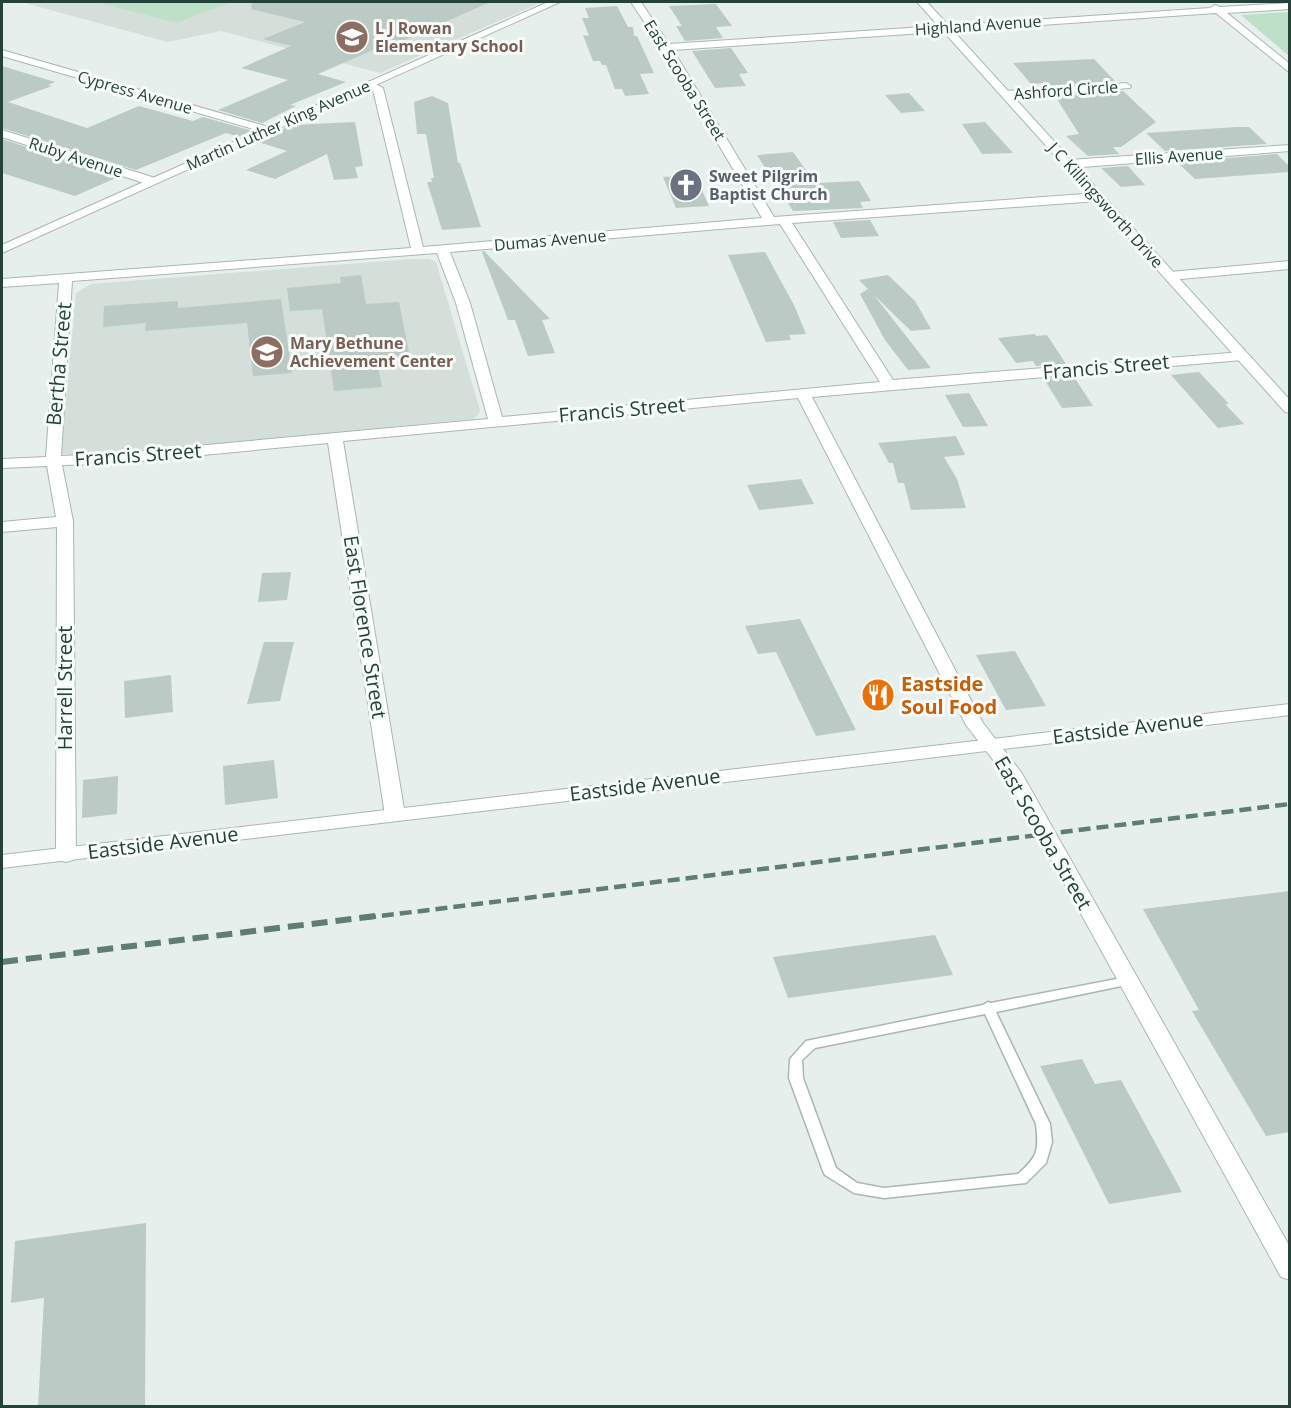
<svg xmlns="http://www.w3.org/2000/svg" width="1291" height="1408" font-family="'Open Sans',sans-serif">
	<rect width="100%" height="100%" fill="#e6efeb"/>
	<g fill="#d4dfda">
		<polygon points="21,2 542,2 380,73 221,31 168,42"/>
		<polygon points="411,259 429,259 436,262 480,410 478,415 473,419 178,448 71,456 61,453 76,293 91,284"/>
	</g>
	<g fill="#bfe0c8">
		<polygon points="96,2 231,2 177,23"/>
		<polygon points="1289,12 1289,56 1241,15"/>
	</g>
	<g fill="#bbcac4">
		<polygon points="252,2 490,2 400,42 394,41 318,74 346,82 290,105 296,106 262,123 218,110 288,80 241,68 291,46 263,39 305,22 251,9"/>
		<polygon points="716,4 732,26 716,27 723,38 685,41 676,26 682,26 669,6"/>
		<polygon points="617,6 628,27 633,27 634,36 637,36 654,73 640,74 649,94 625,96 622,89 615,89 606,65 602,65 600,61 593,61 583,35 589,36 582,18 589,18 585,8"/>
		<polygon points="731,48 748,73 739,74 746,86 715,88 692,51"/>
		<polygon points="1094,59 1115,81 1049,86 1048,83 1031,84 1013,63"/>
		<polygon points="2,66 55,82 48,85 52,86 8,102 87,128 139,106 193,121 203,117 253,131 239,137 226,133 136,170 2,128"/>
		<polygon points="1123,91 1156,122 1121,147 1113,147 1119,154 1088,156 1066,136 1079,134 1055,96"/>
		<polygon points="909,93 925,111 901,113 885,95"/>
		<polygon points="432,96 448,103 458,163 460,163 481,227 442,230 427,182 432,182 431,178 434,178 426,134 417,134 414,102"/>
		<polygon points="355,122 363,166 355,167 358,178 334,180 327,154 275,179 246,170 287,151 255,141 292,125"/>
		<polygon points="985,122 1013,153 982,154 962,124"/>
		<polygon points="1236,127 1249,127 1267,144 1165,151 1146,133"/>
		<polygon points="2,139 118,177 75,196 2,173"/>
		<polygon points="793,152 815,183 859,181 871,201 860,202 863,208 793,211 757,155"/>
		<polygon points="1277,154 1290,167 1290,172 1195,179 1177,162"/>
		<polygon points="1128,166 1145,185 1121,187 1101,168"/>
		<polygon points="695,175 709,206 676,208 663,177"/>
		<polygon points="870,220 879,236 841,238 833,222"/>
		<polygon points="484,251 550,319 542,320 555,353 528,356 515,320 508,320 482,252"/>
		<polygon points="765,252 794,305 806,334 789,335 791,340 766,342 728,255"/>
		<polygon points="361,275 366,304 399,302 411,363 378,366 382,387 334,391 322,309 290,311 287,288 341,283 340,277"/>
		<polygon points="888,275 915,301 931,329 911,331 874,295 931,368 908,370 885,340 860,294 868,289 859,280"/>
		<polygon points="281,299 292,373 253,376 247,323 145,331 146,323 103,327 104,306 178,301 178,308"/>
		<polygon points="1035,334 1036,336 1047,335 1066,364 1036,366 1033,361 1016,363 998,338"/>
		<polygon points="1199,372 1229,404 1225,404 1244,424 1218,428 1171,375"/>
		<polygon points="1074,377 1093,406 1062,408 1044,379"/>
		<polygon points="969,393 988,426 963,427 945,395"/>
		<polygon points="956,436 965,455 944,457 957,479 966,508 911,510 904,483 898,483 893,463 889,463 878,443"/>
		<polygon points="801,479 814,504 759,510 747,485"/>
		<polygon points="291,572 287,600 258,602 262,573"/>
		<polygon points="800,619 856,730 816,736 776,652 758,654 745,626"/>
		<polygon points="264,642 294,642 280,701 247,704"/>
		<polygon points="1015,651 1046,706 1006,710 976,655"/>
		<polygon points="171,675 173,712 125,718 124,681"/>
		<polygon points="274,760 278,798 225,805 223,766"/>
		<polygon points="118,776 117,814 82,818 83,780"/>
		<polygon points="1290,891 1290,1132 1266,1136 1192,1011 1199,1010 1143,909"/>
		<polygon points="935,935 953,975 788,998 773,957"/>
		<polygon points="1082,1059 1095,1084 1121,1080 1182,1192 1109,1204 1040,1066"/>
		<polygon points="146,1223 145,1407 38,1407 44,1298 11,1303 15,1241"/>
	</g>
	<g fill="none" stroke-linecap="round" stroke-linejoin="round">
		<g stroke="#a8b8b2" stroke-width="3">
			<path id="service" d="M 1127,977 L 1131,978 L 1133,981 L 1131,984 L 996,1012 L 1050,1124 L 1052,1142 L 1046,1163 L 1026,1183 L 884,1198 L 854,1193 L 825,1175 L 823,1171 L 789,1078 L 790,1059 L 806,1041 L 983,1005 L 988,1002 L 991,1003 ZM 985,1014 L 1036,1124 C 1039,1151 1038,1156 1018,1174 L 884,1188 L 857,1183 L 836,1168 L 803,1078 L 802,1060 L 815,1048 Z"/>
		</g>
		<g stroke="#a8b8b2" stroke-width="2">
			<g id="minor">
				<path d="M 631,2 L 641,2 L 669,44 L 1210,8 L 1215,5 L 1220,7 L 1290,3 L 1290,9 L 1227,13 L 1290,64 L 1290,73 L 1216,13 L 673,50 L 774,217 L 1098,193 L 1104,197 L 1098,201 L 792,223 L 893,380 L 1242,352 L 1249,356 L 1242,360 L 812,397 L 983,723 L 1021,772 L 1290,1247 L 1290,1280 L 1281,1277 L 1004,774 L 966,725 L 798,398 L 343,441 L 405,815 L 402,819 L 395,821 L 388,819 L 385,815 L 328,443 L 109,464 L 62,465 L 73,521 L 76,855 L 73,860 L 66,862 L 59,860 L 56,855 L 57,527 L 2,532 L 2,522 L 56,517 L 47,466 L 2,468 L 2,459 L 46,457 L 59,283 L 2,287 L 2,279 L 411,248 L 373,90 L 365,84 L 370,81 L 383,88 L 423,247 L 762,218 L 661,47 ZM 780,224 L 880,382 L 502,417 L 470,303 L 450,252 ZM 437,253 L 456,303 L 488,419 L 109,454 L 61,456 L 72,281 Z"/>
				<polygon points="2,50 272,128 274,130 268,133 264,132 2,56"/>
				<polygon points="1126,83 1131,86 1130,88 1005,97 1000,94 1005,91"/>
				<polygon points="2,130 155,178 157,181 151,185 147,184 2,137"/>
				<polygon points="1290,145 1290,151 1069,168 1063,164 1069,160"/>
				<polygon points="1290,261 1290,269 1170,280 1164,276 1170,272"/>
			</g>
		</g>
		<g stroke="#a8b8b2" stroke-width="2">
			<g id="tertiary">
				<polygon points="548,2 560,2 2,253 2,245"/>
				<polygon points="1290,704 1290,715 2,868 2,855"/>
			</g>
		</g>
		<g stroke="#a4bbb3" stroke-width="2">
			<polygon id="secondary" points="917,2 927,2 1290,400 1290,413 1285,412"/>
		</g>
		<use href="#service" fill="#fff" fill-rule="evenodd"/>
		<use href="#minor" fill="#fff" fill-rule="evenodd"/>
		<use href="#tertiary" fill="#fff" fill-rule="evenodd"/>
		<use href="#secondary" fill="#fff" fill-rule="evenodd"/>
		<polyline stroke="#5f7d75" stroke-width="4.5" stroke-dasharray="12 6" stroke-linecap="butt" points="364,918 1290,804"/>
		<polyline stroke="#5f7d75" stroke-width="6" stroke-dasharray="16 8" stroke-linecap="butt" points="2,962 376,916"/>
	</g>
	<defs>
		<g id="school-disc" transform="scale(1.725)"><circle r="9.5" fill="#8d6e63" stroke="#f7fbf9"/><path d="M0-5L7-2L0 1L-7-2ZM-4 1L0 2.5L4 1V4Q0 6-4 4Z" fill="#fff"/></g>
		<g id="church-disc" transform="scale(1.725)"><circle r="9.5" fill="#6b7280" stroke="#f7fbf9"/><path d="M-1.2-6h2.4v3.5h3.3v2.4h-3.3V6h-2.4V-.1h-3.3v-2.4h3.3Z" fill="#fff"/></g>
		<g id="restaurant-disc" transform="scale(1.725)"><circle r="9.5" fill="#e8710a" stroke="#f7fbf9"/><path d="M-5-6h1v4h1v-4h1v4h1v-4h1v5L-1.5 .5V6h-2V.5L-5-1ZM5-6V6H3V1.5H1.5Q1.5-4 5-6Z" fill="#fff"/></g>
	</defs>
	<g fill-rule="evenodd">
		<use href="#school-disc" x="352" y="37"/>
		<use href="#church-disc" x="686" y="185"/>
		<use href="#school-disc" x="267" y="352"/>
		<use href="#restaurant-disc" x="878" y="695"/>
	</g>
	<g text-anchor="middle" stroke-width="6" stroke-linejoin="round" paint-order="stroke">
		<g font-size="16" fill="#24423a" stroke="#f7fbf9">
			<text transform="translate(978 25) rotate(-4)" y="6">Highland Avenue</text>
			<text transform="translate(685 80) rotate(58)" y="6">East Scooba Street</text>
			<text transform="translate(1066 90) rotate(-4)" y="6">Ashford Circle</text>
			<text transform="translate(135 92) rotate(16)" y="6">Cypress Avenue</text>
			<text transform="translate(278 125) rotate(-24)" y="6">Martin Luther King Avenue</text>
			<text transform="translate(1179 156) rotate(-4)" y="6">Ellis Avenue</text>
			<text transform="translate(76 157) rotate(18)" y="6">Ruby Avenue</text>
			<text transform="translate(1106 205) rotate(48)" y="6">J C Killingsworth Drive</text>
			<text transform="translate(550 240) rotate(-5)" y="6">Dumas Avenue</text>
		</g>
		<g font-size="16" font-weight="bold" fill="#785e54" stroke="#f7fbf9" text-anchor="start">
			<text x="375" y="34">L J Rowan<tspan x="375" dy="18">Elementary School</tspan></text>
			<text x="290" y="349">Mary Bethune<tspan x="290" dy="18">Achievement Center</tspan></text>
		</g>
		<g font-size="16" font-weight="bold" fill="#5b616d" stroke="#f7fbf9" text-anchor="start">
			<text x="709" y="182">Sweet Pilgrim<tspan x="709" dy="18">Baptist Church</tspan></text>
		</g>
		<g font-size="20" fill="#24423a" stroke="#f7fbf9">
			<text transform="translate(59 364) rotate(-85)" y="7">Bertha Street</text>
			<text transform="translate(1106 367) rotate(-5)" y="7">Francis Street</text>
			<text transform="translate(622 410) rotate(-5)" y="7">Francis Street</text>
			<text transform="translate(138 455) rotate(-4)" y="7">Francis Street</text>
			<text transform="translate(365 627) rotate(81)" y="7">East Florence Street</text>
			<text transform="translate(65 688) rotate(-90)" y="7">Harrell Street</text>
			<text transform="translate(1128 728) rotate(-7)" y="7">Eastside Avenue</text>
			<text transform="translate(645 785) rotate(-7)" y="7">Eastside Avenue</text>
			<text transform="translate(1043 833) rotate(60)" y="7">East Scooba Street</text>
			<text transform="translate(163 843) rotate(-7)" y="7">Eastside Avenue</text>
		</g>
		<g font-size="20" font-weight="bold" fill="#c56008" stroke="#f7fbf9" text-anchor="start">
			<text x="901" y="691">Eastside<tspan x="901" dy="23">Soul Food</tspan></text>
		</g>
	</g>
	<rect width="1291" height="1408" fill="none" stroke="#24423a" stroke-width="6"/>
</svg>
